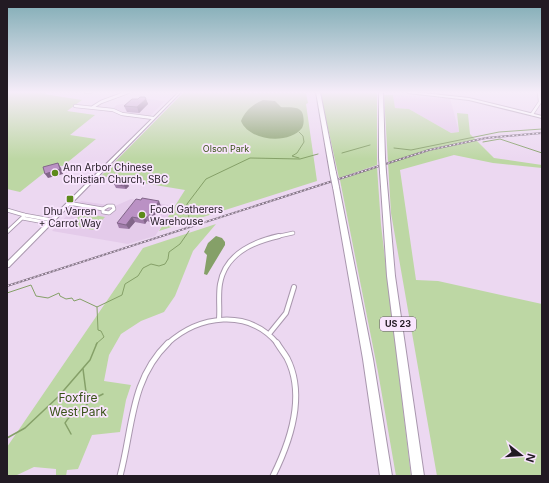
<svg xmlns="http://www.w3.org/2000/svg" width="549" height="483" font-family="Inter,sans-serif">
	<rect width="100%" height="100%" fill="#ecd8f1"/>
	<g fill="#e4cbea">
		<polygon points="393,95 450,98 459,132 451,133 409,109 395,108"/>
		<polygon points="140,98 165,101 150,116 123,113 112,109 117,105 138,101"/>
		<polygon points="131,199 175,206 155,236 128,244 52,231 81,201 115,206"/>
	</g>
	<g fill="#bdd7a4">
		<polygon points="7,92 48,92 44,94 82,100 67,111 95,115 70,135 96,139 63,166 54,165 20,192 7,189"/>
		<polygon points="184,92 306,93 308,103 306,104 317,181 159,231 185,190 101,176"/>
		<polygon points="320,92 377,92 377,165 339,178"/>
		<polygon points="384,95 393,95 395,108 409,109 451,133 459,132 457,113 468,114 470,134 494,158 542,165 542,168 493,163 454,155 400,170 416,280 438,281 542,304 542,476 437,476 391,213"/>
		<polygon points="377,167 381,225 411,476 396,476 378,372 340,180"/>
		<polygon points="82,213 105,217 93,230 70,225"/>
		<polygon points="216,224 193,251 175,296 164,312 141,321 121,334 109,355 104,381 131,385 126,400 120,432 92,435 78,469 67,470 66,476 56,476 56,469 34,467 15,476 7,476 7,447 143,248"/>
	</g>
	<g fill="#85a068">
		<path d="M 263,100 L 275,101 L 281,107 C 289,108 301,105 303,115 C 304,120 304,124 302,128 C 289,145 249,141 241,121 C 245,111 253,104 263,100 Z"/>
		<polygon points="216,236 222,238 225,242 225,245 207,275 204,274 207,255 204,252 208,243"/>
	</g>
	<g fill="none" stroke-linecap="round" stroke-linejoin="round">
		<g stroke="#85a068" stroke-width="1">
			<polyline points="299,132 303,136 304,142 297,153 292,156 299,158"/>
			<polyline points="483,142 500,139 542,153"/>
			<polyline points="394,148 411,150 499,132 542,129"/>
			<polyline points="342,153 370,145"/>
			<polyline points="186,226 184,224 189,216 186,210 187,204 206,179 250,158 300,159 318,154"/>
			<polyline points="7,293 31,285 36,296 48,298 59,293 60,296 66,299 72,298 74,301 80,299 97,307 122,295 125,284 138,276 143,268 151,264 159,266 165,264 168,259 169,252 180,244 189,231"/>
			<polyline points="96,344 104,337 101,331 98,330 97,307"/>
		</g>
		<g stroke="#85a068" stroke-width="1.5">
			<polyline points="83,369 86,392 91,397 97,397 103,394"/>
			<path d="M 71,434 L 65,423 C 72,409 86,413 91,397"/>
			<polyline points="7,438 25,428 58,397 90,360 97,343"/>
		</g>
		<g stroke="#a997ae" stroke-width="4">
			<g id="minor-far3">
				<polyline points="86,92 90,92"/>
				<polyline points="75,106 113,110 122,114 153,118"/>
				<polyline points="93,107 101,102 128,92"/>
				<polyline points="532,114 540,102 539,92"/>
			</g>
		</g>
		<g stroke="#a997ae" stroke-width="4.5">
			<g id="minor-far2">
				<polyline points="68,203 103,209"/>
				<polygon points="108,206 113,206 114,209 109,213 103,212 103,209"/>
				<polyline points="7,210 24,215 23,217"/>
				<polyline points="24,215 52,220"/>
				<polyline points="7,232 22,218 49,223"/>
				<polyline points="275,237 293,233"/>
			</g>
		</g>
		<g stroke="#a997ae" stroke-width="6">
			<g id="minor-far1">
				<path d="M 219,319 C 220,308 218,296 220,284 C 225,254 252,242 279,236"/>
				<polyline points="269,334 286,313 294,287"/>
				<path d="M 167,344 C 199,315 248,308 278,344"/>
			</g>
		</g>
		<g stroke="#a997ae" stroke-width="7">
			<g id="minor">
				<path d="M 120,476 C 133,428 130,380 168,343"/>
				<path d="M 273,476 C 290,442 306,395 287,358 C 284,353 280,348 277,343"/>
			</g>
		</g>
		<g stroke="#a997ae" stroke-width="2">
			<g id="secondary">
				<polygon points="179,92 181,92 9,267 7,267 7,262"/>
				<polygon points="407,92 414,92 469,98 542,116 542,118 469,100 408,93"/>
			</g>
		</g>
		<g stroke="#a997ae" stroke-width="2">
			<g id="motorway">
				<polygon points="316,92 320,92 336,173 333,175 330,173"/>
				<polygon points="379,92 383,92 385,158 382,160 379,158"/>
				<polygon points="383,170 386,172 395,276 424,476 412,476 387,276 380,172"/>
				<polygon points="336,185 339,187 373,359 392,476 380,476 363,359 333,187"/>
			</g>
		</g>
		<use href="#minor-far3" stroke="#fff" stroke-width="2.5"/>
		<use href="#minor-far2" stroke="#fff" stroke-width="3"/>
		<use href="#minor-far1" stroke="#fff" stroke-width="4"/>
		<use href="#minor" stroke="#fff" stroke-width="5"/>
		<use href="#secondary" fill="#fff" fill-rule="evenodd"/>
		<use href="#motorway" fill="#fff" fill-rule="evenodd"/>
		<g stroke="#867888" stroke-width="2">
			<polyline id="rail" points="7,286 429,150 486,138 542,133"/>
		</g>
		<use href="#rail" stroke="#f9e5fe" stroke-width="1" stroke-dasharray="2" stroke-linecap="butt"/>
		<g stroke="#a997ae" stroke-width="8" stroke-linecap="butt">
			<g id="motorway-bridge">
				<polyline points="382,158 383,172"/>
				<polyline points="333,173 336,187"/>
			</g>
		</g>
		<use href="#motorway-bridge" stroke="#fff" stroke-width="6"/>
	</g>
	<g fill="#a07da9">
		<polygon points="138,99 146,99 148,104 139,113 127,112 124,106"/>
		<polygon points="114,184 129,186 126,189 116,188"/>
		<polygon points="161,206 150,222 147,221 145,224 135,222 129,229 119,228 117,223"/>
	</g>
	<g fill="#826689">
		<polygon points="146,99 148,104 139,113 137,107"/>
		<polygon points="58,163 61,168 63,174 48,178 45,174"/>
		<polygon points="127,182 129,186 126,189 124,186"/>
		<polygon points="159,201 161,206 150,222 148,217"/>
		<polygon points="132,217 135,222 129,229 126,225"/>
		<polygon points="145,217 147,221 145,224 143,219"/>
	</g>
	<g fill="#ba91c4" stroke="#826689">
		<polygon points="140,97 145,97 146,99 137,107 124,106 132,99 138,99"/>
		<polygon points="58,163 60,169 45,174 43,167"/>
		<polygon points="117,181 127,182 124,186 114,184"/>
		<polygon points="142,198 159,201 148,217 145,217 143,219 132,217 126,225 117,223 136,199 141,200"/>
	</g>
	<linearGradient id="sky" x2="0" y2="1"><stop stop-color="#80acb5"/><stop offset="0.58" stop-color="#f6edf9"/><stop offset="1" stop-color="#f6edf9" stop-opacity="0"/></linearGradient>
	<rect width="549" height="159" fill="url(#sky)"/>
	<g fill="#5d8a1b" stroke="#f9e5fe" stroke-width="1.5">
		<circle cx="55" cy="173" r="4"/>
		<rect x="66" y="195" width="8" height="8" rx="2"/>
		<circle cx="142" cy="215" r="4"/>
	</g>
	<g text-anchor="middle" stroke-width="3.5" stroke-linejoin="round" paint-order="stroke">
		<g font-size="9" fill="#385216" stroke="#f9e5fe">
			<text x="226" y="152">Olson Park</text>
		</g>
		<rect fill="#f9e5fe" stroke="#625765" stroke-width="1" x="380" y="317" width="36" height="14" rx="3"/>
		<g font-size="9" font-weight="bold" fill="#221a23">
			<text x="398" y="327">US 23</text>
		</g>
		<g font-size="10" fill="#221a23" stroke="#f9e5fe" text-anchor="start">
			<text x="63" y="171">Ann Arbor Chinese<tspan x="63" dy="12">Christian Church, SBC</tspan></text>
			<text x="150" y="213">Food Gatherers<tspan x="150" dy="12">Warehouse</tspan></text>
			<text x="70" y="215" text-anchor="middle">Dhu Varren<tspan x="70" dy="12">+ Carrot Way</tspan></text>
		</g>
		<g font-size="12" fill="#385216" stroke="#f9e5fe">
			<text x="78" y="402">Foxfire<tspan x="78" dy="14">West Park</tspan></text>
		</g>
	</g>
	<rect width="549" height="483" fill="none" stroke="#221a23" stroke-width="16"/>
	<g transform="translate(521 455) rotate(107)" stroke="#f9e5fe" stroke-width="3" paint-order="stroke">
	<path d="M0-3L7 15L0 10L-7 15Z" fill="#221a23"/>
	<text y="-6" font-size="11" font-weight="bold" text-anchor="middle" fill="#221a23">N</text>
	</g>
</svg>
